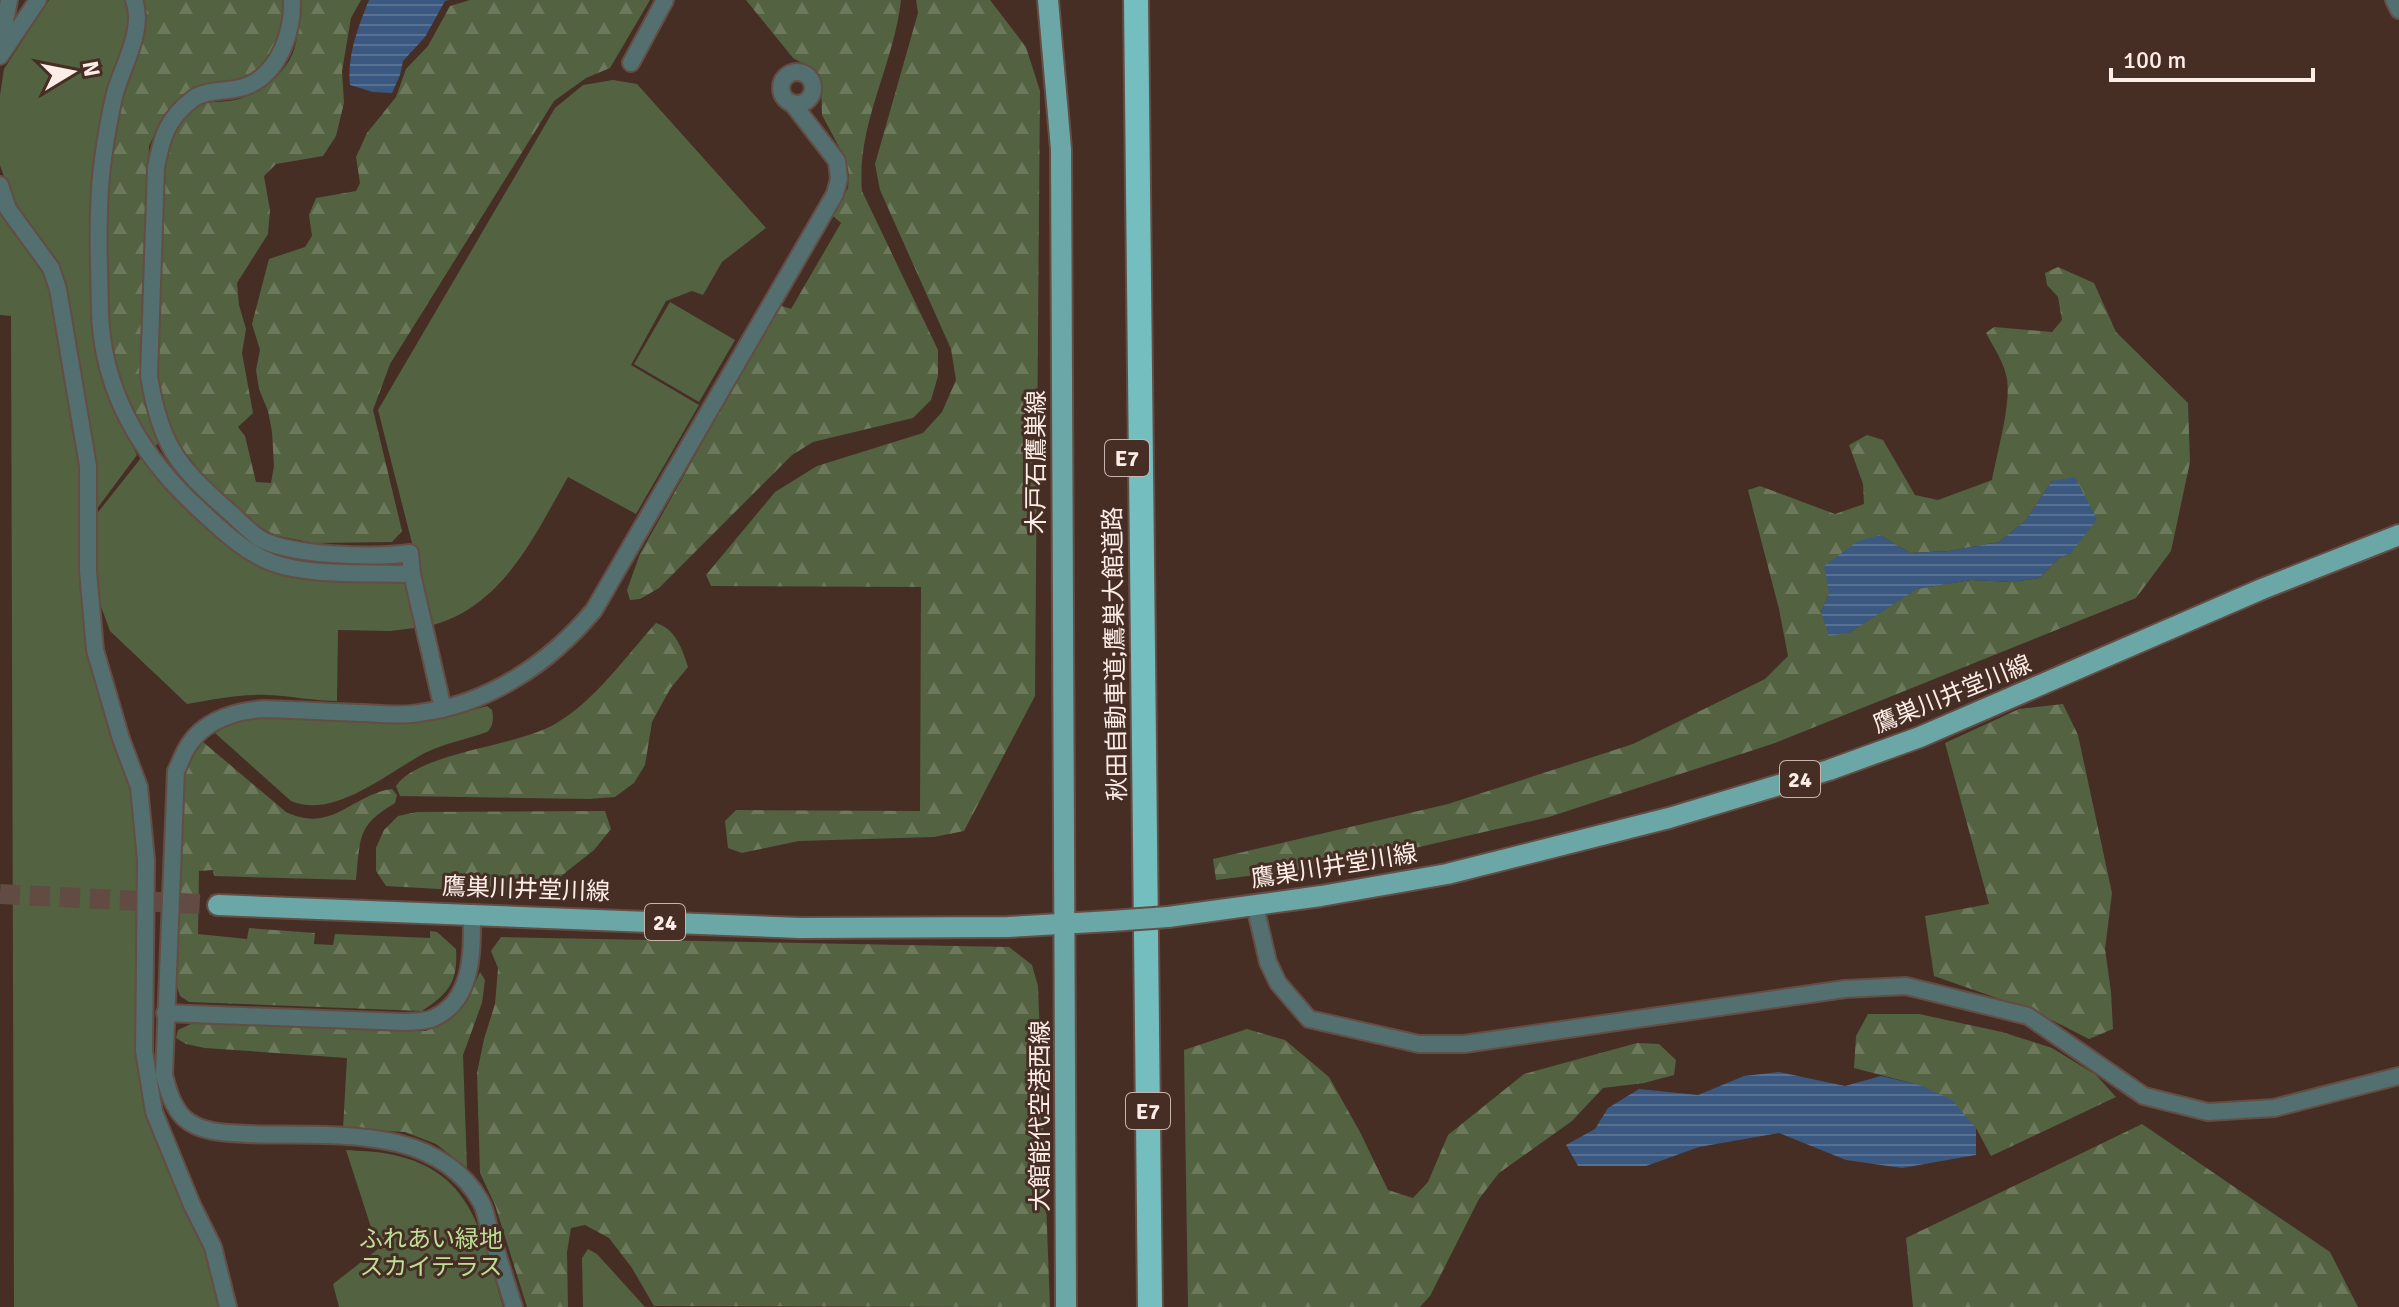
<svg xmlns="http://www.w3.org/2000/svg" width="2399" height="1307" font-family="Signika,'Noto Sans JP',sans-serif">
	<defs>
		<pattern id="forest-firs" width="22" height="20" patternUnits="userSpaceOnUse" patternTransform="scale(2)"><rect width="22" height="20" fill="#536240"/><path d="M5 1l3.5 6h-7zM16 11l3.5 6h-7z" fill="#6d795c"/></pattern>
		<pattern id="water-rules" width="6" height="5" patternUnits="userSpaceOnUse" patternTransform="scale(2)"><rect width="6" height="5" fill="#3b5980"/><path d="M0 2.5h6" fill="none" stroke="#587192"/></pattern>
	</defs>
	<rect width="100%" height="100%" fill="#462e25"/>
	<g fill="#536240">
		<polygon points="49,0 125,0 129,25 99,142 98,353 112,407 137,455 96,510 94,466 60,268 11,197 0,165 0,95 4,69"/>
		<path d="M 613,80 L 637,84 L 766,228 L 722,262 L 703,295 L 692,291 L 666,301 L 631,365 L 699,405 L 636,514 L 568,477 C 534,536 504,605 433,625 L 378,410 L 555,108 L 583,85 Z"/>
		<polygon points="0,201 50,286 81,466 83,589 133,789 140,861 138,1049 207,1244 223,1307 14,1307 11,316 0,315"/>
		<polygon points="670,302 735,340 699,402 634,364"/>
		<path d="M 141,458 C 169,489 227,554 265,569 C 308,586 361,579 407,578 L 415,628 L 390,631 L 338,630 L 337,701 C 314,701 291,696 268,695 C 241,694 213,699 187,704 L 110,631 L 95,590 L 95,516 Z"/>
		<path d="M 487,706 L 492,710 C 494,718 493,727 487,732 C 468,739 446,743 427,752 C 389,771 335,820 291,801 L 215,733 L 237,721 L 257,718 L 400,723 L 446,717 Z"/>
		<path d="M 346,1150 C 360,1151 375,1151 389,1154 C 475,1170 482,1237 503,1307 L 339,1307 L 333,1284 L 378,1249 Z"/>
		<polygon points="588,1249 597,1254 645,1307 583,1307 582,1258"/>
	</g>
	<g fill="url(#forest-firs)" fill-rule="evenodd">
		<polygon points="143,0 285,0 277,45 259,69 247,77 187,93 163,116 149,146 143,392 158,443 154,449 125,403 108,336 104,224 110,151 128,72 146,18"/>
		<path d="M 300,0 L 361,0 L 351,18 L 342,71 L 344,103 L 336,136 L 323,156 L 276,164 L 264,176 L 270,210 L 268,234 L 237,283 L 239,305 L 246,329 L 242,353 L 253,413 L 238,427 L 245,436 L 256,482 L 271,483 L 274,466 L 272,432 L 268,411 L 259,389 L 256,370 L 260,350 L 252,324 L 269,259 L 305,247 L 312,236 L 309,215 L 316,198 L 356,191 L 360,183 L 356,157 L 367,133 L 396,97 L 406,69 L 428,46 L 450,6 L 470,0 L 650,0 L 610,68 L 586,78 L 554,101 L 390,364 L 373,410 L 402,531 L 392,542 L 314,543 L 278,536 L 250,523 L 208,481 L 182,449 L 165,419 L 156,380 L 161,176 C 167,151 175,121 198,106 C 207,100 224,103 235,100 C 256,96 283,76 292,55 C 299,39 299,17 300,0 Z"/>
		<path d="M 746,0 L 901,0 C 894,65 856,125 862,191 L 938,350 L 938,376 L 931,400 L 913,418 L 813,442 L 792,455 L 659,588 L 640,599 L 630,600 L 627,590 L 640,554 L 779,305 L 791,309 L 841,223 L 832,215 L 848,188 L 849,176 L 846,160 L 822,115 L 821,81 L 812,69 L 793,58 Z"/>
		<polygon points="916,0 990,0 1026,47 1040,91 1035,696 964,831 934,837 799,841 742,853 728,848 725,821 736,810 920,811 921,587 711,586 706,575 775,492 817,466 923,433 942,412 956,380 951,349 880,190 875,164 918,13"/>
		<path d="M 2058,267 L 2094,283 L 2116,332 L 2188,403 L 2190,462 L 2171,551 L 2136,598 L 1775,743 L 1549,817 L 1346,864 L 1216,880 L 1213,859 L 1448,804 L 1633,744 L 1765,679 L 1788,656 L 1779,609 L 1748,490 L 1760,486 L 1835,514 L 1864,504 L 1863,484 L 1849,445 L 1867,435 L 1883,440 L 1915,495 L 1938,500 L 1992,480 C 1997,453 2011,405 2007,379 C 2004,362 1994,348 1986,333 L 1994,327 L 2052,332 L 2062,320 L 2058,297 L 2047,285 L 2045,273 ZM 2052,481 L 2071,553 L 2059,558 L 2039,578 L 2012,582 L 1971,580 L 1916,589 L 1849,633 L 1821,612 L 1829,593 L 1880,535 L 1910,553 L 1949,551 L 1999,542 L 2026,520 Z"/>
		<path d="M 656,623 C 675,628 683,650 688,667 L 670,689 L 652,722 L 645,765 L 634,783 L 615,797 L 589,799 L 400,796 L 396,786 C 419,752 516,747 555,724 C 596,700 625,657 656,623 Z"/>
		<polygon points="2063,704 2078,735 2112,893 2105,949 2111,992 2113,1029 2089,1039 2034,1011 1934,976 1925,916 1989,904 1945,743 2019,709"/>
		<path d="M 203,742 L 286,812 C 332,834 351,795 392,789 L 397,795 L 395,803 C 356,826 361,838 356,880 L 214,876 L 213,870 L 199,871 L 198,934 L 247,939 L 249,928 L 315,933 L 314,944 L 333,945 L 335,934 L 430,938 L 430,931 L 437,932 L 456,949 C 458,982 449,993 422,1011 L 189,1002 L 180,996 L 175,981 L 182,778 L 192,756 Z"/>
		<polygon points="605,811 611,829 594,850 541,892 510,893 386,886 376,871 376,848 384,830 398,816 417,812"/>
		<polygon points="501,937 1009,947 1032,965 1038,986 1050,1307 654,1306 632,1268 609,1238 585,1225 571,1228 567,1252 568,1307 527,1307 495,1205 480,1173 477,1073 484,1039 495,1004 498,968 491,951"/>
		<path d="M 480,972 L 485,980 L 482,1003 L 463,1055 L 467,1168 L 436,1144 L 405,1132 L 343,1129 L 347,1058 L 205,1048 L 186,1044 L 176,1038 L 178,1030 L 195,1022 L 426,1031 C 458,1018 467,1003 480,972 Z"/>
		<polygon points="1868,1014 1919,1014 2002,1032 2052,1048 2096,1075 2116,1097 1991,1156 1976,1128 1919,1085 1854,1068 1856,1036"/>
		<polygon points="1247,1029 1285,1040 1329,1077 1360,1132 1388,1190 1413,1198 1428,1182 1448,1135 1524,1074 1637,1043 1659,1044 1676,1060 1674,1075 1644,1083 1603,1088 1572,1121 1499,1173 1479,1199 1430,1296 1420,1307 1188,1307 1184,1050"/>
		<polygon points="2142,1124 2330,1252 2358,1307 1913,1307 1906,1238"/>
	</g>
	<g fill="url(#water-rules)">
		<path d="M 369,0 L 449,0 L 445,1 L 425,37 L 403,61 L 400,75 L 392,93 L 373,92 L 350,85 C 347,56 358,27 369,0 Z"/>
		<polygon points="2075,477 2097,519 2071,553 2059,558 2039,578 2012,582 1971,580 1917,589 1849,633 1829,636 1821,612 1829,593 1824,566 1858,541 1880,535 1910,553 1949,551 1999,542 2026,520 2052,481"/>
		<polygon points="1779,1072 1845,1086 1881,1076 1920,1085 1952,1100 1976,1128 1976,1155 1902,1168 1846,1160 1779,1133 1699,1147 1646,1166 1578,1166 1566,1145 1595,1129 1608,1108 1639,1089 1698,1095 1744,1076"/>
	</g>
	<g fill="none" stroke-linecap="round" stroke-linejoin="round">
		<polyline stroke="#624b42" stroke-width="20" stroke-dasharray="20 10" stroke-linecap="butt" points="0,894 218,905"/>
		<g stroke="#634d44" stroke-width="20">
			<g id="minor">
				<path d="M 134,0 C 145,29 123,65 115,93 C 110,114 106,137 103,159 C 98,195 98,231 99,268 C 100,288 99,309 101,328 C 108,402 146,461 200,510 C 223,531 244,552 273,563 C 313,577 370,572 412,574 L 443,709"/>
				<path d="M 292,0 C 293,31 280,71 249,85 C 233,93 209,88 194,98 C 167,118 162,137 156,167 L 149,376 C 160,443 176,465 226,509 C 237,518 247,530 259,538 C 288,556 375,558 410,553 L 412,574"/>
				<polyline points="2394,0 2399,10"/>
				<polyline points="0,49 9,0"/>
				<polyline points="0,56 38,0"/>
				<polyline points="631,63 665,0"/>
				<circle cx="797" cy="88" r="16"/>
				<polyline points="0,185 8,209 51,268 58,289 88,466 88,571 95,650 121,739 139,787 146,860 144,1051 154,1112 192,1205 213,1247 228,1307"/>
				<polyline points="1255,906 1268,962 1278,983 1309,1019 1419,1044 1464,1044 1845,989 1906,986 2028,1016 2144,1096 2208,1112 2274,1108 2399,1076"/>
				<path d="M 165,1013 L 405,1022 C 413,1021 423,1022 431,1019 C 474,1002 472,952 472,913"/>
				<path d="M 514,1307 C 506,1282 498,1257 490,1231 C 487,1222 486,1211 481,1202 C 436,1122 326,1137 248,1134 C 227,1133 200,1133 184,1118 C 172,1106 168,1090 164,1075 L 176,771 C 181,762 184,750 191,742 C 207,719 239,710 266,709 C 298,710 331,712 364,713 C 382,714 401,716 419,713 C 489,704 550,663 594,610 L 835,194 L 839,179 L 837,161 L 792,103"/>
			</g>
		</g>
		<g stroke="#634d44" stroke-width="24">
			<g id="major">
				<polyline points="1048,0 1061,149 1066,1307"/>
				<polyline points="218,905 800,928 1008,927 1111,921"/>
				<polyline points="1168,917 1321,896 1447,874 1669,818 1829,770 1920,737 2262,589 2399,535"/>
			</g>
		</g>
		<g stroke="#634d44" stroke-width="28">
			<polyline id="highway" points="1136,0 1150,1307"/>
		</g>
		<use href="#minor" stroke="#536f6f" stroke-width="16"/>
		<use href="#major" stroke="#6ca7a8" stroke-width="20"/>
		<use href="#highway" stroke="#75bebf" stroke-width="24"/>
		<g stroke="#634d44" stroke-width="24" stroke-linecap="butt">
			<polyline id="major-bridge" points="1111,921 1168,917"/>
		</g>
		<use href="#major-bridge" stroke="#6ca7a8" stroke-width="20"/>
	</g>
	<g text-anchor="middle" stroke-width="6" stroke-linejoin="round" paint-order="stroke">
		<g fill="#462e25" stroke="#c7b4ad" stroke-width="2">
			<rect x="1105" y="440" width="44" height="36" rx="6"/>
			<rect x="1780" y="761" width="40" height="36" rx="6"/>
			<rect x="645" y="904" width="40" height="36" rx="6"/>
			<rect x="1126" y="1093" width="44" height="36" rx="6"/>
		</g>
		<g font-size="22" font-weight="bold" fill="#feede7">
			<text x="1127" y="466">E7</text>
			<text x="1800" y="787">24</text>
			<text x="665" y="930">24</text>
			<text x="1148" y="1119">E7</text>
		</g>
		<g font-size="24" fill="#feede7" stroke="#462e25">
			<text transform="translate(1036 462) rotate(-90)" y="8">木戸石鷹巣線</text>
			<text transform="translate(1115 654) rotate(-91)" y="8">秋田自動車道;鷹巣大館道路</text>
			<text transform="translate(1952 694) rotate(-22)" y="8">鷹巣川井堂川線</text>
			<text transform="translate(1334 866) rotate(-9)" y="8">鷹巣川井堂川線</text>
			<text transform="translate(526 889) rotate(2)" y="8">鷹巣川井堂川線</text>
			<text transform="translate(1040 1116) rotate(-90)" y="8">大館能代空港西線</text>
		</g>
		<g font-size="24" fill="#bedf96" stroke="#462e25">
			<text x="431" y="1247">ふれあい緑地<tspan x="431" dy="28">スカイテラス</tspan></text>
		</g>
	</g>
	<g transform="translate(72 72) rotate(80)" stroke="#462e25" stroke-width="6" paint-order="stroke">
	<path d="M0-6L14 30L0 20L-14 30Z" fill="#feede7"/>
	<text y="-12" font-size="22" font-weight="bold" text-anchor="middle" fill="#feede7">N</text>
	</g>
	<path d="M2111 68v12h202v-12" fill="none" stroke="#feede7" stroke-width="4"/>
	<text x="2123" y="68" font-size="24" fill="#feede7" stroke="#462e25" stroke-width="6" paint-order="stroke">100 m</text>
</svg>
